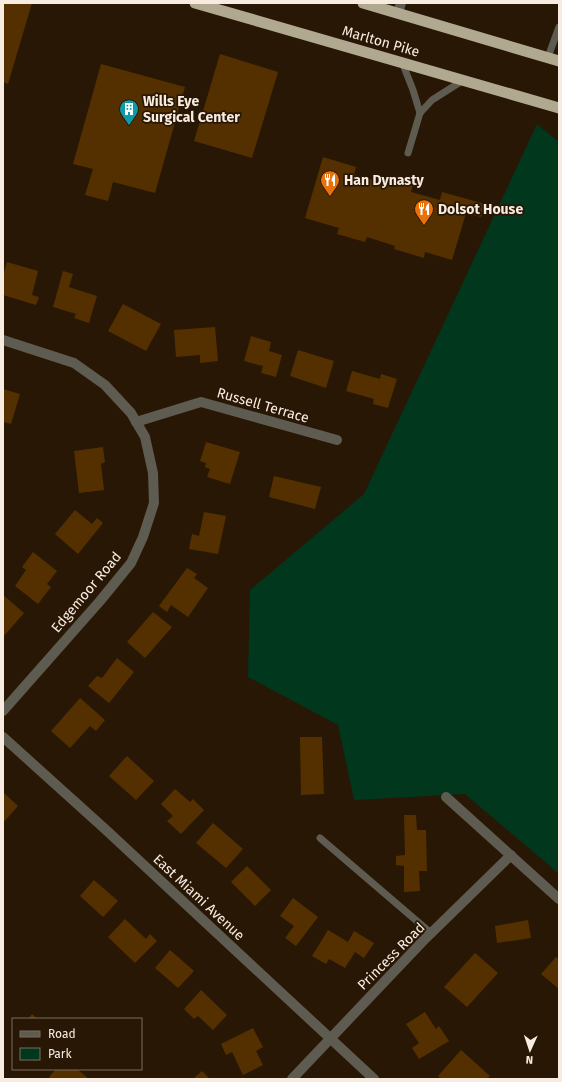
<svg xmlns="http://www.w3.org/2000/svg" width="562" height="1082" font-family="'Fira Sans',sans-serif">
	<rect width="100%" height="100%" fill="#281705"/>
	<polygon fill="#00371d" points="537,124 559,142 559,874 465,794 354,800 338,725 248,677 250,590 364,494"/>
	<g fill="#543001">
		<polygon points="3,3 32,3 8,84 3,82"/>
		<polygon points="220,54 278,72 252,158 194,141"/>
		<polygon points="101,64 185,87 155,193 113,182 108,201 85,195 93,169 73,164"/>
		<polygon points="323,157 356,167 354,175 382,182 383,176 413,185 411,192 440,200 442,192 485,204 481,217 466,213 452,260 425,252 424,258 394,249 395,246 367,237 365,242 337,234 339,228 305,218"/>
		<polygon points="7,262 38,271 32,295 39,297 36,305 3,295 3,276"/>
		<polygon points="63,271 73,274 69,287 97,296 89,323 74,318 76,314 53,307"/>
		<polygon points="123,304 161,324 146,351 108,331"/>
		<polygon points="215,327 218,361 200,363 200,355 176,357 174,330"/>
		<polygon points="251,336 271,342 269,351 282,355 276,377 261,373 263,366 244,361"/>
		<polygon points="298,350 334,361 326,388 290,376"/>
		<polygon points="352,371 380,379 381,374 397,379 388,408 373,404 374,399 346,391"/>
		<polygon points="3,389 20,394 11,424 3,422"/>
		<polygon points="206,442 240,452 230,484 207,477 210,469 205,467 206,463 200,461"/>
		<polygon points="103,447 105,462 101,464 104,490 79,493 74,451"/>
		<polygon points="274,476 321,487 315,509 269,497"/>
		<polygon points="75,510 92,524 97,518 103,523 78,554 55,534"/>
		<polygon points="204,512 226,516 218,554 189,549 192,534 199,536"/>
		<polygon points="33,552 57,571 47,584 51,587 38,604 15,586 26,570 22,567"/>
		<polygon points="187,568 197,574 194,578 208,588 188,617 171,605 167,612 159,606"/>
		<polygon points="3,595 24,613 3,637"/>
		<polygon points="153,612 172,627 145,658 127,642"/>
		<polygon points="117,658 134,672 109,703 88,686 97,676 102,678"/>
		<polygon points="80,698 105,720 96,731 90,726 70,748 51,731"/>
		<polygon points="300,737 322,737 324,794 301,795"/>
		<polygon points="127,756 154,781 136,800 109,776"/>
		<polygon points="175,789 190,802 193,799 204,810 181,834 167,821 173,816 161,804"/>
		<polygon points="3,792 18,806 3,823"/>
		<polygon points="404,815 416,815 417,830 426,830 427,871 419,871 420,891 404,892 404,866 396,865 396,856 405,855"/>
		<polygon points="213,823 243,849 226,868 196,843"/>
		<polygon points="247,866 271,890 255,906 231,882"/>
		<polygon points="94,880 118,901 103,917 80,896"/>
		<polygon points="293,898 318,917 296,946 285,938 294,926 280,916"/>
		<polygon points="125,919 146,939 150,934 157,941 135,963 108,937"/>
		<polygon points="528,920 531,938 497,943 495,926"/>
		<polygon points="328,930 348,942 354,931 374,943 364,958 355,952 345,968 329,959 326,964 312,956"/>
		<polygon points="170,950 194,971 178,988 155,968"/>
		<polygon points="475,953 498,973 467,1007 444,987"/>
		<polygon points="556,957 559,959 559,989 541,974"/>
		<polygon points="201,990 227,1015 213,1030 198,1016 194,1019 184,1009"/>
		<polygon points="425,1012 436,1029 439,1026 449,1041 419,1059 412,1048 419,1043 406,1024"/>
		<polygon points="32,1014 38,1019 28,1019"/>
		<polygon points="253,1028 263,1047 256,1051 263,1065 243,1075 232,1052 226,1055 221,1044"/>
		<polygon points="461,1050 490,1076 487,1079 441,1079 438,1076"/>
		<polygon points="56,1069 77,1069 89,1079 52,1079 49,1077"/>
		<polygon points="202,1071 210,1079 193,1079"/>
	</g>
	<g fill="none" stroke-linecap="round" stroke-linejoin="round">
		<g stroke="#5e5b50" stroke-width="7">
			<polyline points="548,57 559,27"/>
			<polyline points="402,62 413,90 420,113"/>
			<polyline points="408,153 420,113 432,100 462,81"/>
			<polyline points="320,838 432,934"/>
		</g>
		<g stroke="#5e5b50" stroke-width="10">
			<polyline points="398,13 401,3"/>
			<polyline points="3,340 74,363 105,385 131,413 145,437 153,473 154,503 143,537 131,563 100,601 3,711"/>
			<polyline points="136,422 201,402 337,440"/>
			<polyline points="3,737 105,829 374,1079"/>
			<polyline points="446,797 559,899"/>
			<polyline points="292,1079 422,942 511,855"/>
		</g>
		<g stroke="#b0a990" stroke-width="11">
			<polyline points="195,3 559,108"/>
			<polyline points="363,3 559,61"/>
		</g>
	</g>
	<defs>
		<g id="building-pin" transform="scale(1)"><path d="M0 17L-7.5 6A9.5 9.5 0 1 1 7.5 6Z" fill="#0f9aa8" stroke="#281705"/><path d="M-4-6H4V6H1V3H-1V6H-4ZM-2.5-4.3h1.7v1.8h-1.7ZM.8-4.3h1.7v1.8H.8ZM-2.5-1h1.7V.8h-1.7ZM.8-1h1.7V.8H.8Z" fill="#fff"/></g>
		<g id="restaurant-pin" transform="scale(1)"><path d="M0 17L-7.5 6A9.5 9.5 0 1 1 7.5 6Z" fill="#e8710a" stroke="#281705"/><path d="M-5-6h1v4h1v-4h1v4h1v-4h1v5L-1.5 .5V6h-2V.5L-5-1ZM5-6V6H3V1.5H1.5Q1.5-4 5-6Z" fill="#fff"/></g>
	</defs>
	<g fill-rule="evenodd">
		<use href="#building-pin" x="129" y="109"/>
		<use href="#restaurant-pin" x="330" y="180"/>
		<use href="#restaurant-pin" x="424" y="209"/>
	</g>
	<g text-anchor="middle" stroke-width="3.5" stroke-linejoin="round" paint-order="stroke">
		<g font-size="14" fill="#f8ece1" stroke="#281705">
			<text transform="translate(381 41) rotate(16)" y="5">Marlton Pike</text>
			<text transform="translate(263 405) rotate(16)" y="5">Russell Terrace</text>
			<text transform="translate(86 592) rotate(-50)" y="5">Edgemoor Road</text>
			<text transform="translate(199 897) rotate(43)" y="5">East Miami Avenue</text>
			<text transform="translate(391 956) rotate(-45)" y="5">Princess Road</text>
		</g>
		<g font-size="14" font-weight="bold" fill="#f8ece1" stroke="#281705" text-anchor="start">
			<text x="143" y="106">Wills Eye<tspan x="143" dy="16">Surgical Center</tspan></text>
			<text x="344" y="185">Han Dynasty</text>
			<text x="438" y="214">Dolsot House</text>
		</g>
	</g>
	<rect width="562" height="1082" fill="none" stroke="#f8ece1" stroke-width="8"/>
	<rect x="12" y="1018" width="130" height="52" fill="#281705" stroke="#7b6c5d"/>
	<rect x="20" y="1031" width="20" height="6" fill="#5e5b50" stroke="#7b6c5d"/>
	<text x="48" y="1038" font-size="12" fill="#f8ece1">Road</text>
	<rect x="20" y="1048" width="20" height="12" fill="#00371d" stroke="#7b6c5d"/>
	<text x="48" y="1058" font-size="12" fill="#f8ece1">Park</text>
	<g transform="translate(530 1050) rotate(183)" stroke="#281705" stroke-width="3" paint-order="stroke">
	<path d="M0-3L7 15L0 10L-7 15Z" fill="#f8ece1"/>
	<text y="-6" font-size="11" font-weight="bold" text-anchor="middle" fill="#f8ece1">N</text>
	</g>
</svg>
